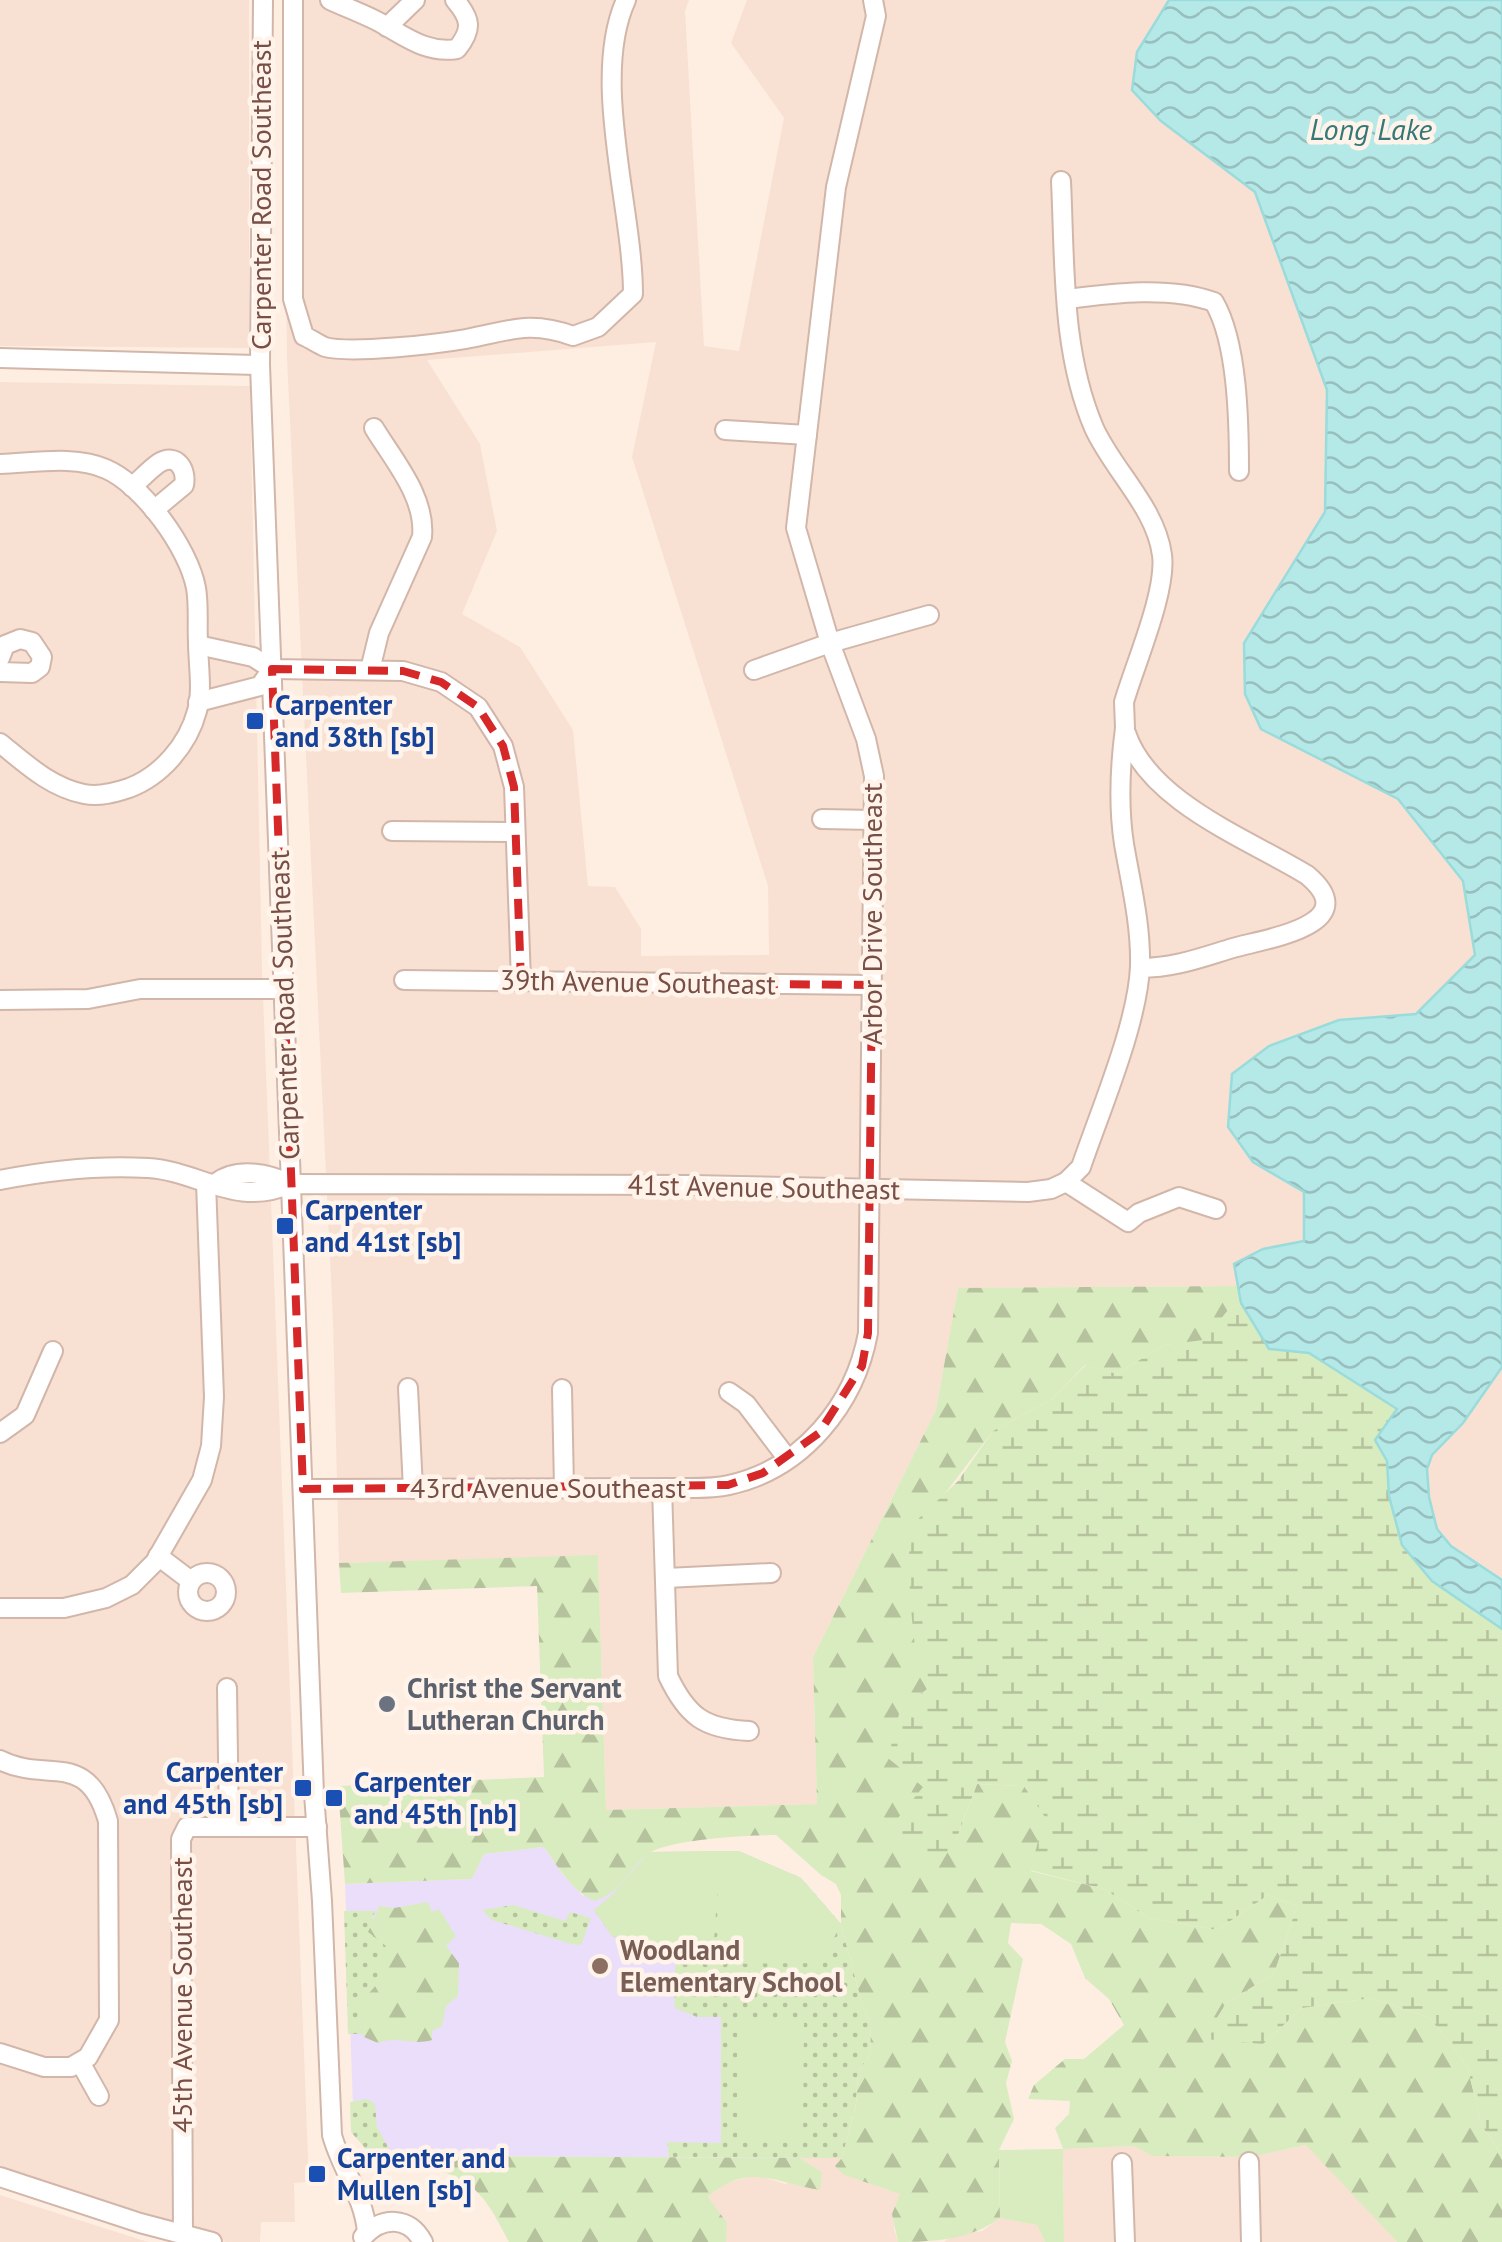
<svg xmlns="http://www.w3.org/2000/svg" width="1502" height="2242" font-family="'PT Sans',sans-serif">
	<defs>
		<pattern id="grass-dots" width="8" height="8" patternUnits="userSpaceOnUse" patternTransform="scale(2.5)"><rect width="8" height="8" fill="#d9ecbf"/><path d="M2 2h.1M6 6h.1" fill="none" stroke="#b5c29d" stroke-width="1.8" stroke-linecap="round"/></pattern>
		<pattern id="forest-firs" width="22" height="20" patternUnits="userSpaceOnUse" patternTransform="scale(2.5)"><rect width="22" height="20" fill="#d9ecbf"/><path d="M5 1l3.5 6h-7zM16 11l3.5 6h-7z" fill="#b5c29d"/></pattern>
		<pattern id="wetland-marsh" width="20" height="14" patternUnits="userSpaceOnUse" patternTransform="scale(2.5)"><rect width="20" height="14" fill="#d9ecbf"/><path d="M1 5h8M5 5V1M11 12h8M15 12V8" fill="none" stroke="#b5c29d"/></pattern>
		<pattern id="water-waves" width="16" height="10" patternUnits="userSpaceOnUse" patternTransform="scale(2.5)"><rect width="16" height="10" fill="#b5e9e8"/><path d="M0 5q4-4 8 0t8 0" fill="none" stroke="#98bfbe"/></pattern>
	</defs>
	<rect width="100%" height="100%" fill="#feeee2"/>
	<g fill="#f8e1d2" fill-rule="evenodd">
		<polygon points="0,0 249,0 249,348 0,346"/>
		<path d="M 283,0 L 689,0 L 685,11 L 704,346 L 739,351 L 784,118 L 731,43 L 747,0 L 1169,0 L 1137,52 L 1161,121 L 1255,192 L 1327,390 L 1325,512 L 1244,643 L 1261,729 L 1398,799 L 1463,881 L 1475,955 L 1416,1014 L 1339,1020 L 1269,1046 L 1253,1162 L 1304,1192 L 1304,1241 L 1263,1249 L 1234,1264 L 1238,1286 L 958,1288 L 936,1410 L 813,1657 L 817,1804 L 606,1810 L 598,1556 L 339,1563 L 333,1321 L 287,358 ZM 656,342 L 632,457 L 768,886 L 769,955 L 641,956 L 641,929 L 615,887 L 588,886 L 573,730 L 520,647 L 462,614 L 497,531 L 480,444 L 427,360 Z"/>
		<polygon points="0,382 250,386 262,968 309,2182 294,2183 295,2222 261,2222 260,2242 226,2242 0,2171"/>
		<polygon points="1502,1367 1502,1580 1451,1546 1437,1529 1429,1497 1427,1469 1432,1455 1463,1423"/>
		<polygon points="1307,2145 1397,2242 1064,2242 1063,2149 1135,2146 1152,2156 1250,2157"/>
		<polygon points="800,2158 842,2158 844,2175 900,2194 894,2229 898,2242 725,2242 708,2197 726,2183 757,2175 785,2184 822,2172"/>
		<polygon points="0,2195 148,2242 0,2242"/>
		<polygon points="1000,2218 1037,2225 1045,2242 944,2242 953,2235 982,2231"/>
	</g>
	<polygon fill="#ebdefa" points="544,1847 563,1875 583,1896 649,1852 739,1851 801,1878 841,1924 842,2158 372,2156 354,2135 345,1884 472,1879 484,1854"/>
	<g fill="url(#grass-dots)">
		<polygon points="739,1851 801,1878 841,1924 863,2007 870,2022 871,2053 858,2073 856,2104 842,2158 669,2157 667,2142 721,2143 721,2017 697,2017 675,2008 673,1985 677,1954 612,1936 594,1910 611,1896 649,1852"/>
		<polygon points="513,1905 565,1921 570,1912 591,1918 581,1945 571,1944 492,1920 482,1910"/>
		<polygon points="344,1911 376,1911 372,1917 386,1946 381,1978 358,2018 363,2034 348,2034"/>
		<polygon points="367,2099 375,2104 377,2127 393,2156 372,2156 351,2132 350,2102"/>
	</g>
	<g fill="url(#forest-firs)">
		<path d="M 1238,1286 L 1241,1303 L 1230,1308 L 1203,1341 L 1164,1345 L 1117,1374 L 1085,1365 L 1052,1399 L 993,1431 L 940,1500 L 927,1690 L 900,1710 L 923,1787 L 956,1840 L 977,1784 L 1024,1786 L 1046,1817 L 1031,1871 L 1104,1889 L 1149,1918 L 1217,1930 L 1268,1895 L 1297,1906 L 1274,1974 L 1226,2003 L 1263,2044 L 1302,2008 L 1371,1998 L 1430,2018 L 1467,2066 L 1482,2126 L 1502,2155 L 1502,2242 L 1397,2242 L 1306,2145 L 1251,2157 L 1152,2156 L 1134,2146 L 1063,2149 L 1055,2128 L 1069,2114 L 1070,2101 L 1028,2099 L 1034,2085 L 1065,2059 L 1084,2059 L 1124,2025 L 1109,1999 L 1085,1978 L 1071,1944 L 1041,1924 L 1011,1923 L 1008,1943 L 1023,1959 L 1005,2042 L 1012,2061 L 1006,2083 L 1014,2119 L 999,2150 L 1000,2218 C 970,2240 934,2242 898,2242 L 892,2214 L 900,2194 L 844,2175 L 835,2166 L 842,2158 L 856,2105 L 858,2073 L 871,2053 L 870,2022 L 863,2007 L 841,1924 L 841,1895 L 836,1884 L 821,1875 L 776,1835 C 750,1835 665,1839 646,1855 C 627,1872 620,1893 595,1901 C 571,1891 558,1867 544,1847 L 484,1854 L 472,1879 L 345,1884 L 338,1786 L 544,1777 L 537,1586 L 341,1593 L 339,1563 L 598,1555 L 606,1810 L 817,1804 L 813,1657 L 936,1410 L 958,1288 Z"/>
		<path d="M 428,1902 L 432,1912 L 439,1909 L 456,1936 L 446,1946 L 459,1963 L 458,1996 L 446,2006 L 442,2026 L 432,2031 L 432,2040 C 410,2046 400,2035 378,2043 L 364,2037 C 350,1997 363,2006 381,1978 L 378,1959 L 386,1946 L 368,1932 L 379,1906 L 394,1908 Z"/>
		<path d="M 405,2156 L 800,2158 L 822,2172 L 820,2190 C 774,2182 748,2162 708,2197 L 727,2223 L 726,2242 L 509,2242 C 479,2182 468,2177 404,2161 Z"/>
	</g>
	<polygon fill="url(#wetland-marsh)" points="1241,1303 1269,1349 1309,1353 1398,1410 1375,1440 1387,1461 1389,1496 1432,1581 1502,1629 1502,2155 1482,2126 1467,2066 1430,2018 1371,1998 1302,2008 1263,2044 1204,2039 1226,2003 1274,1974 1297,1906 1268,1895 1217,1930 1149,1918 1104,1889 1030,1870 1045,1817 1024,1786 977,1784 956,1840 938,1865 890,1828 923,1787 888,1758 900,1710 927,1689 928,1661 915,1647 911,1610 908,1558 916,1521 958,1481 993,1431 1052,1399 1086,1365 1117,1374 1164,1345 1203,1340 1230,1308"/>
	<g fill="#d9ecbf">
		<polygon points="720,1851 714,1941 708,1952 697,1960 612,1936 594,1910 611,1896 649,1852"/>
		<polygon points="723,1851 739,1851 801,1878 841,1924 821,1963 725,1964 717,1956"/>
		<polygon points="737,2019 804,2019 803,2138 737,2137"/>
		<polygon points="1063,2149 1064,2242 1045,2242 1037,2225 1000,2218 999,2150"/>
	</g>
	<polygon fill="url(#water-waves)" stroke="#9adbdb" stroke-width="2.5" points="1169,0 1502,0 1502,1367 1463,1423 1432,1455 1427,1469 1429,1497 1437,1529 1451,1546 1502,1580 1502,1629 1432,1581 1402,1545 1389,1496 1387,1461 1375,1440 1397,1409 1309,1353 1269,1349 1241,1303 1234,1264 1263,1249 1304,1241 1304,1192 1253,1162 1228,1127 1232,1074 1269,1046 1339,1020 1416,1014 1475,955 1463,881 1398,799 1261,729 1245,694 1244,643 1325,512 1327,390 1255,192 1161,121 1132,90 1137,52"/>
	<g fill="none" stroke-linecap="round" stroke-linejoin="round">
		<g stroke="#d2b6aa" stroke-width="22">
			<g id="minor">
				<path d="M 263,0 L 260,365 L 314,1794 L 322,1901 L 332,2135 C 341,2169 364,2196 367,2232"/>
				<path d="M 293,0 L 293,299 L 304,336 C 311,339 318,344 325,347 C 351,354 437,344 466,339 C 509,331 529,320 573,336 L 598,327 L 633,294 C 633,208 590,79 626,0"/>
				<path d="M 330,0 C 345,7 361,13 375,20 C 403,34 424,54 457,49 C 473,29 471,19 455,0"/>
				<polyline points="387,27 415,0"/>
				<path d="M 1061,181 C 1065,263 1061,351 1094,428 C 1113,470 1156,508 1162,555 C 1167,591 1135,664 1124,702 L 1125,728 C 1120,766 1118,805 1124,844 C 1131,885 1141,924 1140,966 C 1138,1023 1100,1111 1081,1167 L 1066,1182"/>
				<path d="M 1068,299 C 1113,293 1170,286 1214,302 C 1238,343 1239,424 1239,471"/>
				<polyline points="0,358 260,365"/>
				<polyline points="725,430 807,435"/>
				<path d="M 0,464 C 33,463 76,455 106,469 C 143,485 189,549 196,588 C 199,605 197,625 198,642 C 198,663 203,691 197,711 C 188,745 161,776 129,788 C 114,793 99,797 84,794 C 50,787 26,764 0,743"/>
				<path d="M 132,487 C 141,479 150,469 159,463 C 177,452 187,470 184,485 L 154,510"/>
				<polyline points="198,645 253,657 272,669 403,671 441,682 478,707 503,746 514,787 521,981"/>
				<polyline points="0,658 5,645 20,639 32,642 42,657 40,667 32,673 0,672"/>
				<path d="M 370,670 L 379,633 L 422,537 C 426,497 394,461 374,428"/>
				<polyline points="754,670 830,643 929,615"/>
				<polyline points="198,702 260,686 272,669"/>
				<path d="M 1126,733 C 1149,802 1248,839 1307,875 C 1367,925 1264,939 1233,948 C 1200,958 1174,968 1140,968"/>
				<polyline points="822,819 874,820"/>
				<polyline points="392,831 514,832"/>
				<polyline points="404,980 872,985"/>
				<polyline points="0,1000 88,999 140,989 285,989"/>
				<path d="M 0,1180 C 50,1170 97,1165 148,1168 C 199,1171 236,1208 290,1184 L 691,1185 L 1028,1192 L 1051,1189 L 1066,1182 L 1128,1222 L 1139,1213 L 1179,1197 L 1216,1209"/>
				<path d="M 216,1183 C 236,1167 268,1173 290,1184"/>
				<polyline points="408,1388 413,1489"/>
				<polyline points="562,1389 564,1488"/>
				<polyline points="729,1392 746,1404 787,1458"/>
				<polyline points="0,1433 25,1415 53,1351"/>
				<path d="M 662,1488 L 668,1676 C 687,1716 704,1729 749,1731"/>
				<path d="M 303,1489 L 675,1488 C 692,1488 712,1489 729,1485 C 803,1469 855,1404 868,1333 L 874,776 L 866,739 L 830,643 L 796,528 L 836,187 L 876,16 L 873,0"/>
				<polyline points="158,1556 191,1581"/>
				<circle cx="207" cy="1592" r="19"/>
				<polyline points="666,1578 771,1573"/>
				<polyline points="0,1608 64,1608 106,1598 132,1585 155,1562 202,1480 211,1446 214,1397 206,1183"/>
				<polyline points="227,1688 229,1827"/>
				<path d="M 0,1760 C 47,1784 87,1748 108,1821 L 109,2020 L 88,2057 L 71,2067 L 44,2067 L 0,2053"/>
				<polyline points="80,2062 99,2096"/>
				<polyline points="1249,2162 1251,2242"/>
				<polyline points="1122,2163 1125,2242"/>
				<polyline points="0,2177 140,2223 212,2242"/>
				<polyline points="183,2233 181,1839 187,1827 317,1827"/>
				<path d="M 363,2237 C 382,2216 409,2216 423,2242"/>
			</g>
		</g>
		<use href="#minor" stroke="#fff" stroke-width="18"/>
	</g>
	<path fill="none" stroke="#d62828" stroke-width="8" stroke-dasharray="20 12" stroke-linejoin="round" d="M 272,669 L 403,671 L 441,682 L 478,707 L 503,746 L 514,787 L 521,982 L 872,985 L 868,1333 L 862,1366 L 819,1433 L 763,1473 L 728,1485 L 303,1489 Z"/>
	<g fill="#1a4fb4" stroke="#fff3ea" stroke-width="4">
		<rect x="245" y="711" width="20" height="20" rx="5"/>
		<rect x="275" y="1216" width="20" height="20" rx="5"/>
		<rect x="293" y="1778" width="20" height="20" rx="5"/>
		<rect x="324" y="1788" width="20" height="20" rx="5"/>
		<rect x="307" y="2164" width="20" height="20" rx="5"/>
	</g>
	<circle fill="#6b7280" stroke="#fff3ea" stroke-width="4" cx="387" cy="1704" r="10"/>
	<circle fill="#8d6e63" stroke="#fff3ea" stroke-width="4" cx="600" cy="1966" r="10"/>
	<g text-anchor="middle" stroke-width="9" stroke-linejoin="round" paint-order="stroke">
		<g font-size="28" fill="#774f46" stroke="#fff3ea">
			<text transform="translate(261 195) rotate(-90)" y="10">Carpenter Road Southeast</text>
			<text transform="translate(872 914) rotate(-90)" y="10">Arbor Drive Southeast</text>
			<text transform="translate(638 982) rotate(1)" y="10">39th Avenue Southeast</text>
			<text transform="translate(284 1005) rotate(-92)" y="10">Carpenter Road Southeast</text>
			<text transform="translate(764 1187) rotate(1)" y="10">41st Avenue Southeast</text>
			<text x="548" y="1498">43rd Avenue Southeast</text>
			<text transform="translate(182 1995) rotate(-90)" y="10">45th Avenue Southeast</text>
		</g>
		<g font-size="28" font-weight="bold" fill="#164399" stroke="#fff3ea" text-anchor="start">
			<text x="275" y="715">Carpenter<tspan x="275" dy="32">and 38th [sb]</tspan></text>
			<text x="305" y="1220">Carpenter<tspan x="305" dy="32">and 41st [sb]</tspan></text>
			<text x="283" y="1782" text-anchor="end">Carpenter<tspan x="283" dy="32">and 45th [sb]</tspan></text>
			<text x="354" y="1792">Carpenter<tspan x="354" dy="32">and 45th [nb]</tspan></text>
			<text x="337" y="2168">Carpenter and<tspan x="337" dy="32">Mullen [sb]</tspan></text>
		</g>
		<g font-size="28" font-weight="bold" fill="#5b616d" stroke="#fff3ea" text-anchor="start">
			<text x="407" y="1698">Christ the Servant<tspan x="407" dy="32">Lutheran Church</tspan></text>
		</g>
		<g font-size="28" font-weight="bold" fill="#785e54" stroke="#fff3ea" text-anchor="start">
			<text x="620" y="1960">Woodland<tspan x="620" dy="32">Elementary School</tspan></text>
		</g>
		<g font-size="30" font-style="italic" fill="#367777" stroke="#fff3ea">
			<text x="1371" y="140">Long Lake</text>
		</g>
	</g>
</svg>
